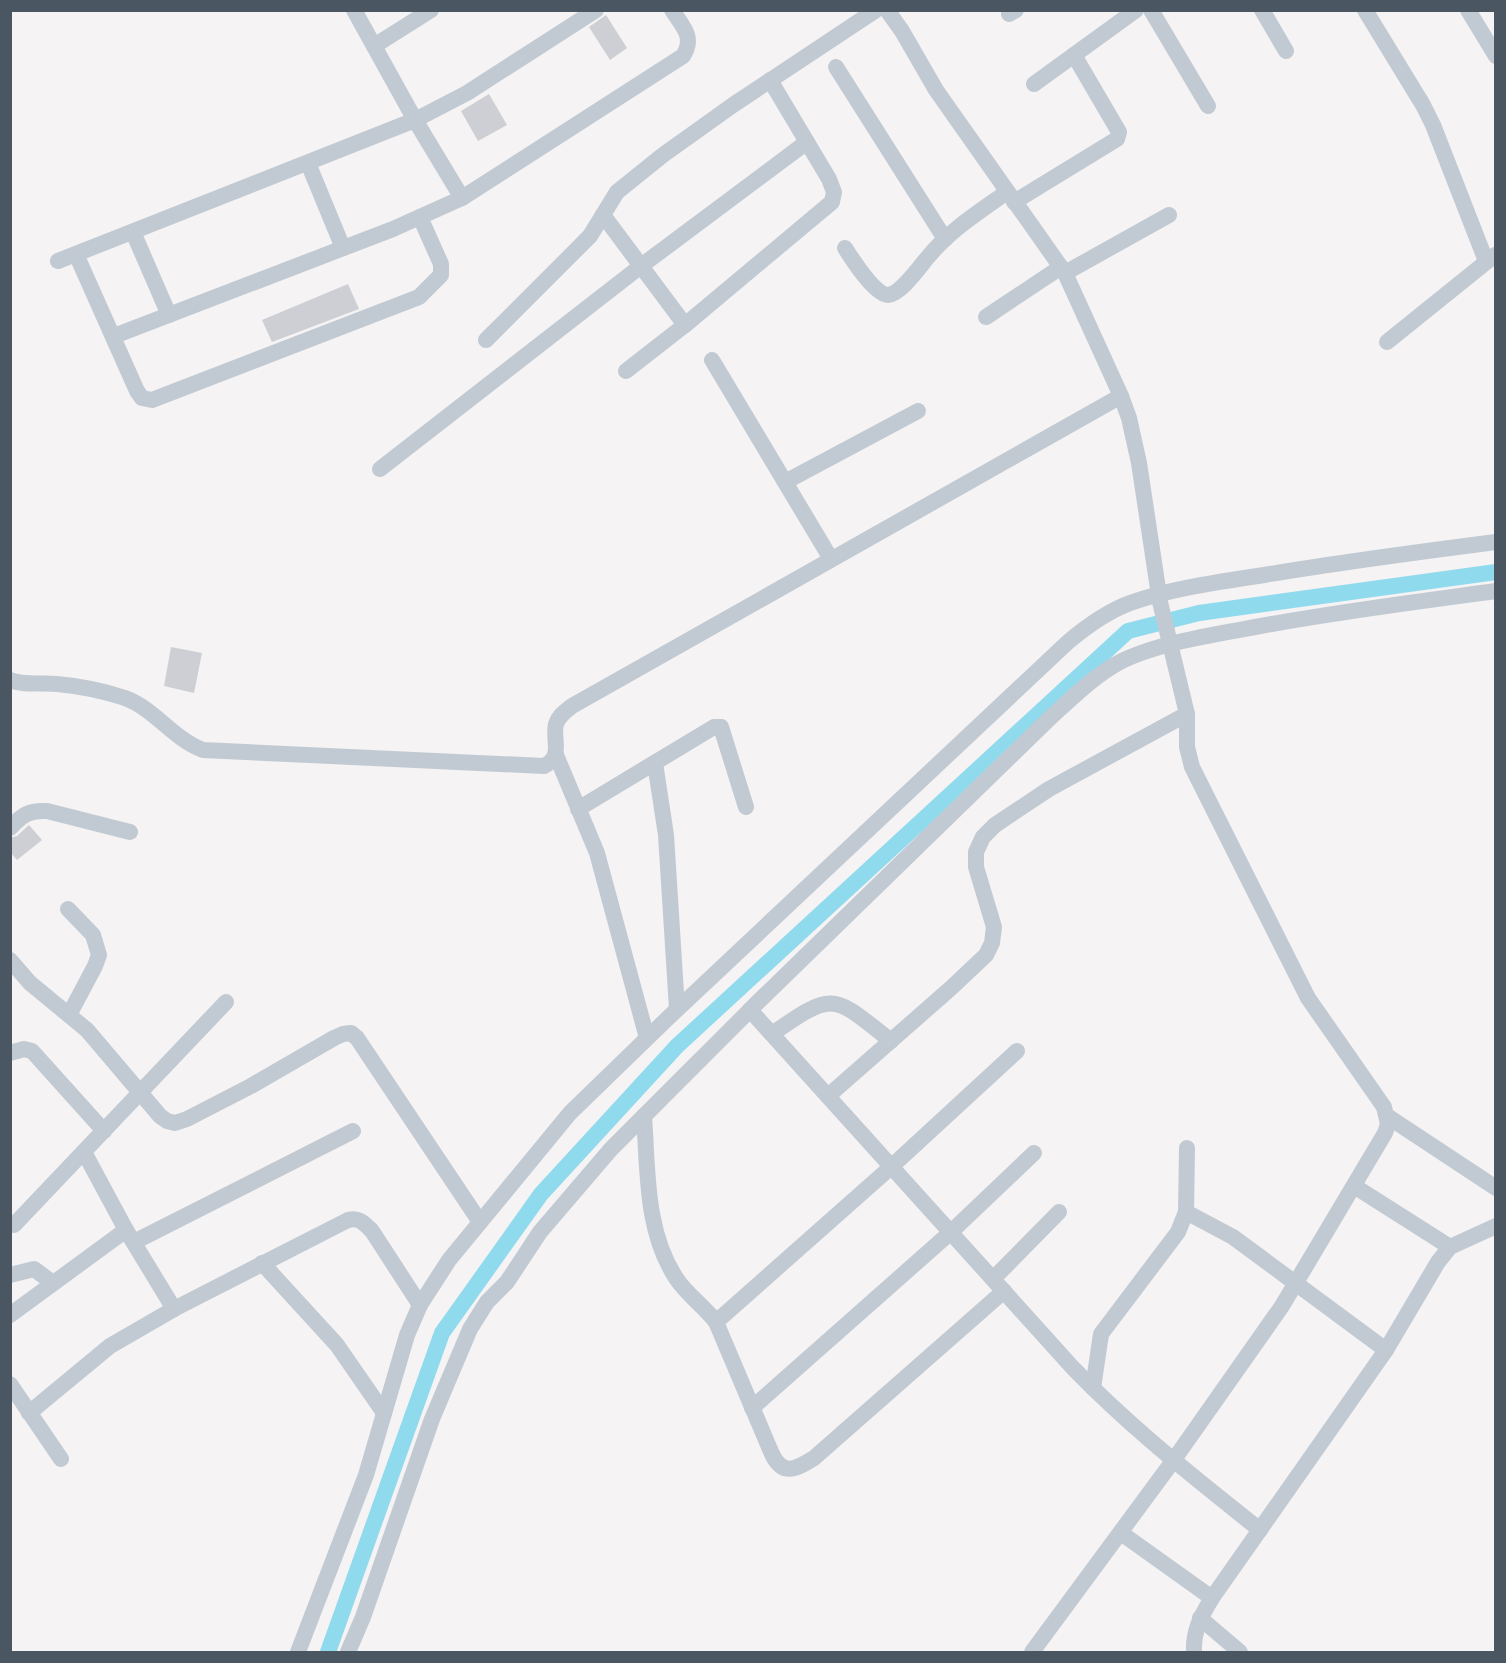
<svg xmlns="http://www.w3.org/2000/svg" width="1506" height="1663" font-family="'Public Sans',sans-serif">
	<rect width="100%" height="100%" fill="#f5f3f3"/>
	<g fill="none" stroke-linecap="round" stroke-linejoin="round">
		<polyline stroke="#90daee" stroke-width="16" points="328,1652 442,1333 541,1194 677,1046 1128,631 1199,613 1496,572"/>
	</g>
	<g fill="#cdcfd5">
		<polygon points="606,15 627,48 610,60 589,27"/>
		<polygon points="489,94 507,125 478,141 461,111"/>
		<polygon points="348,284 359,309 272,342 262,320"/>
		<polygon points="171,647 202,653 194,693 164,686"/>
		<polygon points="29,825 42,840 17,860 10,852 10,838 17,836"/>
	</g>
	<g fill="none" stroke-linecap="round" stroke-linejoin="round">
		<g stroke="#c1cad2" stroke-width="16">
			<polyline points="354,10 415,120 462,198"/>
			<polyline points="887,10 902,31 936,90 1065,273 1121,396 1129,418 1139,463 1160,602 1187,714 1187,747 1192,767 1308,998 1384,1107 1388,1124 1385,1133 1282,1306 1173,1461 1032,1652"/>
			<polyline points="1151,10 1208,106"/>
			<polyline points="1262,10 1286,51"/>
			<polyline points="1365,10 1423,105 1433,125 1486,261"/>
			<polyline points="1468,10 1496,56"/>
			<polyline points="1009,14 1016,10"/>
			<polyline points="374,46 431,10"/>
			<polyline points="836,67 945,239"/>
			<polyline points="1034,84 1136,10"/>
			<polyline points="308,163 343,248"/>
			<polyline points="1014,202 1117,139 1119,132 1074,55"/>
			<polyline points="603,215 685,325"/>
			<polyline points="133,232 169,315"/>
			<path d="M 845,248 C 852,259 875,295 888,295 C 901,294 920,266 928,257 C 950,230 979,212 1007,192"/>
			<polyline points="76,254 137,391 142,398 152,400 419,297 441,275 441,264 420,217"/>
			<polyline points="58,261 415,120 467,93 596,10"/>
			<polyline points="1065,273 1169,215"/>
			<polyline points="986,317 1061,267"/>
			<path d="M 114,336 L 393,229 L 462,198 L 683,56 C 695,37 683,27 672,10"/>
			<polyline points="486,340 590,236 617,192 663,155 733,105 876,10"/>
			<polyline points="1387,342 1495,255"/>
			<polyline points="712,360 831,559"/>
			<polyline points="626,371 685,325 832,202 834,192 829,179 770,80"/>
			<polyline points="380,469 641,266 807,142"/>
			<polyline points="785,482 918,411"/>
			<path d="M 10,680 C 25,686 41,682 57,684 C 79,686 104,691 125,698 C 155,709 173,739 203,750 L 544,766 C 564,756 552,741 556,724 C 559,715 566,711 572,706 L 1121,396"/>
			<polyline points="556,755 597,853 647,1038"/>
			<polyline points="655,763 666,835 677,1009"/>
			<polyline points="578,809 704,733 714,727 721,727 746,807"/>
			<path d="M 10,828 C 22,815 29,810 47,811 L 130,832"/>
			<polyline points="68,909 93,935 99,955 95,966 69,1015"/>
			<polyline points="10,960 30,983 87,1030 160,1116 167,1121 175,1123 187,1119 251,1086 334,1038 343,1034 351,1033 357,1038 480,1222"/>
			<path d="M 750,1010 L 1073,1368 C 1132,1429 1194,1477 1260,1530"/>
			<path d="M 772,1034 C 835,990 833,995 891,1041"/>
			<polyline points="10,1053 24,1049 32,1051 104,1131"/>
			<polyline points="828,1096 951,988 986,955 992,943 994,927 976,867 976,852 983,837 995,825 1049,789 1187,714"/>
			<path d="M 644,1116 C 648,1170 645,1231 676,1278 C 686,1294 704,1306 716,1322 L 772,1454 C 783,1477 796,1469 814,1458 L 1004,1291"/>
			<polyline points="1387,1116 1496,1188"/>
			<polyline points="84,1152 126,1230 174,1309"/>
			<polyline points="1354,1186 1450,1247"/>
			<polyline points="1186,1212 1233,1237 1386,1350"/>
			<polyline points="14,1225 226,1002"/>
			<polyline points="134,1242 353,1131"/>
			<polyline points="262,1263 337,1345 384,1413"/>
			<polyline points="10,1275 34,1269 53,1283"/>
			<polyline points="993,1279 1059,1212"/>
			<polyline points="10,1315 126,1230"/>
			<polyline points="716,1322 891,1167 1017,1051"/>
			<polyline points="10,1384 61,1459"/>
			<polyline points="1093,1388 1101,1334 1178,1232 1186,1212 1187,1148"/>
			<polyline points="752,1408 951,1232 1034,1153"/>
			<path d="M 29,1413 L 110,1346 L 174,1309 L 348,1220 C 359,1217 364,1223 372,1231 L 420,1305"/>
			<polyline points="1121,1533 1212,1598"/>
			<polyline points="1200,1618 1240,1652"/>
			<path d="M 298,1652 L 366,1475 L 407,1335 L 420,1305 L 449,1260 L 570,1113 L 669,1017 L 1068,642 C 1087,626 1106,612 1130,603 C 1173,588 1219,582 1264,575 C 1341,562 1418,552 1496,542"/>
			<path d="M 348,1652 L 363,1617 L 432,1419 L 470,1329 L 487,1302 L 507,1282 L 540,1232 L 611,1149 L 760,1000 L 1051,717 C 1072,698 1093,677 1118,663 C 1154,644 1215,634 1255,627 C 1335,612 1415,602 1496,591"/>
			<path d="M 1194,1652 C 1193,1631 1201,1616 1212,1598 L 1386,1350 L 1438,1262 L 1450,1247 L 1496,1226"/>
		</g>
	</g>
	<rect width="1506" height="1663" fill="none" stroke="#4a5661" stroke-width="24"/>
</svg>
